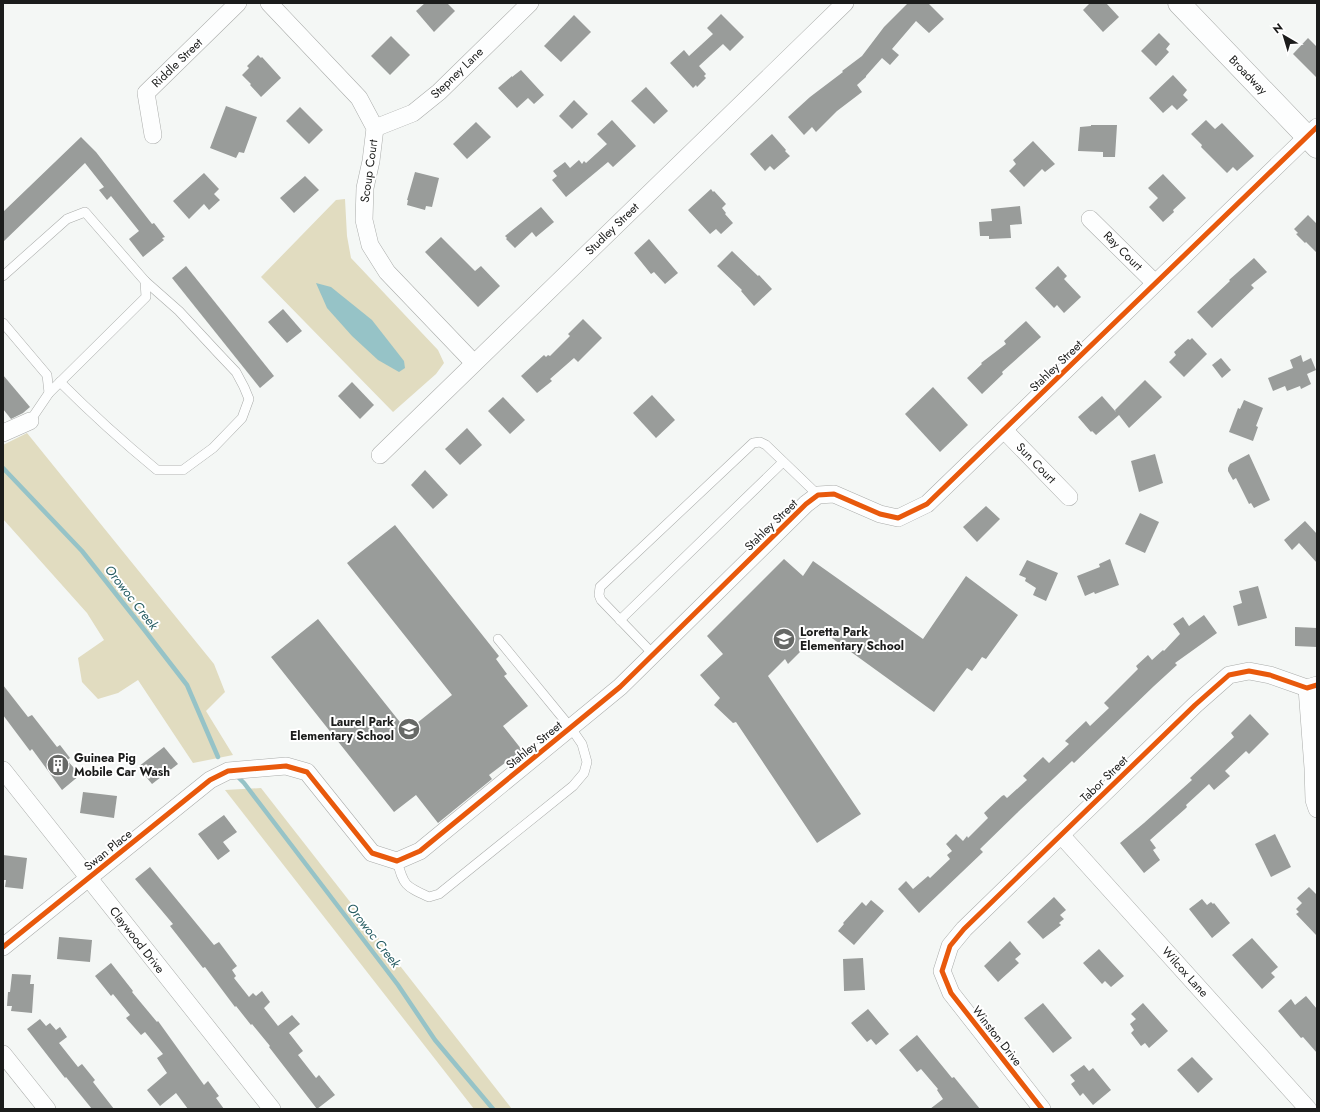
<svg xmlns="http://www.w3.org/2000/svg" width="1320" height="1112" font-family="Jost,sans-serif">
	<rect width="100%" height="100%" fill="#f4f7f5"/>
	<g fill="#e1dcc0">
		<polygon points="345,199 347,236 351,258 438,350 444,363 436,374 393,412 261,277 336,200"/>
		<polygon points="27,433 214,664 225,692 206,711 233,755 193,763 138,680 118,693 98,699 82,682 78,658 104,640 87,613 3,519 3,445"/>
		<polygon points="261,788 512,1109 474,1109 225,790"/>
	</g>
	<polygon fill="#96c3c7" points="316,283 331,287 372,320 404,361 405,368 399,372 378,360 352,336 327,308"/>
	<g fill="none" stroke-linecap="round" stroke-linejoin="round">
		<g stroke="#96c3c7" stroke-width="4.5">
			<polyline points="3,468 82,551 146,632 187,685 218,757"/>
			<polyline points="236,775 244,783 398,985 435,1040 493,1109"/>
		</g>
	</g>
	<g fill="#999c9a">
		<polygon points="425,3 447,3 455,11 434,32 416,11"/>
		<polygon points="908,3 928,3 944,19 929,33 916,21 892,49 899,55 890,65 882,58 866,76 866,77 857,85 862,92 837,111 816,132 812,127 804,135 788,117 810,97 843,72 842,71 862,56 884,27"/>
		<polygon points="1090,3 1106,3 1119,17 1103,32 1083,10"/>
		<polygon points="721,14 744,37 730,51 723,44 699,66 706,74 704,76 706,78 697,87 696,85 693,88 670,63 684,50 689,56 713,34 707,28"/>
		<polygon points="574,15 591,32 561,62 544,46"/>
		<polygon points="1159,33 1170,44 1166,49 1169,52 1156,66 1141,51"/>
		<polygon points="391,36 410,55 390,75 371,56"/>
		<polygon points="1308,38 1317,47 1317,78 1293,54"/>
		<polygon points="258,55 261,58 262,57 281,78 261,97 250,85 251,84 242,75 249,68 247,66"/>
		<polygon points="521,70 544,95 534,104 528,98 517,108 498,88 512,76 512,77"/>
		<polygon points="1173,75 1187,90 1183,95 1188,100 1177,110 1172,105 1163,113 1149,98"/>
		<polygon points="646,87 668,111 654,124 631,101"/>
		<polygon points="574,100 588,114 572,129 559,116"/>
		<polygon points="226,106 257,117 244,153 239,152 236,158 210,148"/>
		<polygon points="300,107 323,130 309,144 286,121"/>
		<polygon points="612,120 636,146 613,167 608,162 566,197 552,180 557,176 553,171 565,162 570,168 579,160 582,164 584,161 586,163 607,144 597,134"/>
		<polygon points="1206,120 1215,129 1222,123 1254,156 1237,171 1233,167 1227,173 1201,147 1202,145 1191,134"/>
		<polygon points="476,122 491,137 467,159 453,144"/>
		<polygon points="1091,125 1117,125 1115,157 1103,157 1103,152 1078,151 1080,127 1091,126"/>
		<polygon points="772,134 786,150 785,151 790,156 774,170 770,166 765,171 750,154"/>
		<polygon points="81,137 96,152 152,224 154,223 165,237 162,238 164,240 143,257 129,239 139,231 111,196 107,200 99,190 104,187 85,163 3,242 3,212"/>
		<polygon points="1033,141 1055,164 1045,172 1042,169 1024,187 1009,171 1016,164 1013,160"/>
		<polygon points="415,172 439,178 432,207 426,206 425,210 407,205 408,200 407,200"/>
		<polygon points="204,173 219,189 214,194 220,200 209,210 204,204 189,219 173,201"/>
		<polygon points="1163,174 1186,198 1173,210 1174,212 1163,222 1149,207 1158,198 1148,188"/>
		<polygon points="305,176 319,190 294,213 280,198"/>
		<polygon points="711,189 713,192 714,191 726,204 722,208 726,213 725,214 733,223 721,234 716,229 710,234 688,210"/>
		<polygon points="1020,206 1022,224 1010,225 1011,238 989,239 989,236 980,236 979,222 992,221 991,209"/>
		<polygon points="541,207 554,222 536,237 532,232 515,248 506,239 507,238 505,236"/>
		<polygon points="1308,215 1317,224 1317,253 1306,242 1305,243 1296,234 1298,233 1294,229"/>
		<polygon points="441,237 475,271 481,266 500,286 478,307 425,252"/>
		<polygon points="649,239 678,273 665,284 654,272 651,274 634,253"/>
		<polygon points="732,251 758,276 759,275 772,289 754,306 741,291 742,290 717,266"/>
		<polygon points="1254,258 1267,272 1251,285 1254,288 1212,328 1197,312 1230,281 1229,280"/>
		<polygon points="186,266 274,376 260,388 172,278"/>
		<polygon points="1058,266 1067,276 1064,279 1081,297 1064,313 1057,305 1054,308 1035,288"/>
		<polygon points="283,309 302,331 287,343 268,322"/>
		<polygon points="583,319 602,338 578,362 574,358 550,379 552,381 537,393 521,376 544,355 546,357 548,355 550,356 570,336 568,334"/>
		<polygon points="1026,321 1041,337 1002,372 1003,374 982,394 967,378 982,364 981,363 1006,344 1004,341"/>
		<polygon points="1192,338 1207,354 1184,377 1169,362 1176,355 1174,352 1188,339 1190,340"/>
		<polygon points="1301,355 1303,362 1311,358 1316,370 1307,374 1311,384 1301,389 1300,386 1287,391 1285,386 1273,391 1268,378 1293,368 1290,360"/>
		<polygon points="1221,358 1231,370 1222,378 1212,365"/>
		<polygon points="3,375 30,407 23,413 11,419 3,409"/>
		<polygon points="1145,380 1162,397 1129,428 1119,415 1096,435 1092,431 1091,432 1078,417 1102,396 1116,412 1115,410"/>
		<polygon points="352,382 374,405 360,419 338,396"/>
		<polygon points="933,387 968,425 940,452 905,414"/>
		<polygon points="652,395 675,420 656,438 633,413"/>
		<polygon points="503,397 525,420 510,434 488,411"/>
		<polygon points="1244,400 1263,408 1256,426 1258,427 1253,441 1229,432 1238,408 1240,409"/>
		<polygon points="467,428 482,445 460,465 445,449"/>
		<polygon points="1155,454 1163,483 1139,492 1131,461"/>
		<polygon points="1249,454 1270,500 1254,508 1251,503 1249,504 1236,478 1233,480 1228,471 1228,468 1230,464"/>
		<polygon points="425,470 448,495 433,509 411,485"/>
		<polygon points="986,506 1000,519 977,542 963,527"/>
		<polygon points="1140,513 1159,522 1145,553 1125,544"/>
		<polygon points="1305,521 1317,534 1317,563 1299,543 1292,550 1284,540"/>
		<polygon points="395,525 499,656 496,659 507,674 504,676 528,706 503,726 522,750 489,775 492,779 438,823 416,795 394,812 271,657 318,619 407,731 452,695 347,563"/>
		<polygon points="784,559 803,576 813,561 923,639 966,576 1018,615 986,659 982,657 972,671 967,668 934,712 818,628 801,643 804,648 788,664 785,659 768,676 861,814 817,843 736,722 733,723 714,705 720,698 700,675 723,654 707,636"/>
		<polygon points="1110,559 1119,585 1095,594 1094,592 1085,596 1077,576 1100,567 1099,564"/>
		<polygon points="1027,560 1058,573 1046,601 1033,595 1036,588 1025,581 1026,578 1019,575"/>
		<polygon points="1258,586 1267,618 1238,626 1233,606 1242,603 1239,591"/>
		<polygon points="1204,615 1217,633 1175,663 1177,665 1154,686 1074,763 1072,761 1019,811 980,849 983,852 919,913 898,889 906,881 913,889 928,876 930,878 950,859 947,855 952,851 946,844 956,834 963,841 967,836 968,838 988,818 984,813 1002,796 1004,795 1007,798 1027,780 1023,776 1043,757 1049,763 1069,744 1065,741 1086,721 1090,726 1109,708 1104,703 1138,669 1136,666 1148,655 1152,660 1163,650 1164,651 1180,634 1173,624 1183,617 1189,626"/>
		<polygon points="1295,627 1317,628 1317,647 1295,646"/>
		<polygon points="3,685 28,717 32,715 57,747 60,745 70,758 67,760 80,775 62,790 32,749 30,751 3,715"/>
		<polygon points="1250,714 1269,734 1249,754 1246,751 1225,771 1230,776 1214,790 1209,784 1186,805 1187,807 1185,809 1150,840 1156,848 1153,850 1160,860 1144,873 1120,843 1144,823 1192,780 1190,778 1234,737 1231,733"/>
		<polygon points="164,747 178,764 152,784 138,767"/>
		<polygon points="83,792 117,796 114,818 80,813"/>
		<polygon points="224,815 237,832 223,842 230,851 218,860 198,834"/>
		<polygon points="1275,834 1291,867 1271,877 1255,844"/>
		<polygon points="3,855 27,858 23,889 5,887 6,880 3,880"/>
		<polygon points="150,867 214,945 219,942 237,966 232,970 236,976 234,978 249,997 253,993 256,996 262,991 270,1002 264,1008 278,1026 292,1015 300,1024 289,1033 303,1051 298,1055 316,1078 319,1075 335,1095 317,1109 269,1047 270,1046 252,1024 251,1025 236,1006 235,1007 205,967 203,968 170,926 173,924 135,879"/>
		<polygon points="1309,887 1317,895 1317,936 1296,914 1299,912 1296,909 1302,903 1297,898"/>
		<polygon points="1054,897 1066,910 1060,915 1064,919 1059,923 1061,925 1043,939 1027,922"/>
		<polygon points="1202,899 1207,905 1211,902 1213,904 1214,903 1230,923 1212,938 1189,909"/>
		<polygon points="871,900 884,911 854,945 838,931 844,924 843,923 862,902 866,906"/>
		<polygon points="59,937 92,940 90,962 57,959"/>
		<polygon points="1252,938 1278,967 1271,973 1275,977 1262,989 1232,955"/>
		<polygon points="1010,941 1021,954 1015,959 1019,963 998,982 984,966"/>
		<polygon points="1099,949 1124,976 1111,987 1105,981 1102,984 1083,963"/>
		<polygon points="863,958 865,990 844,991 843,959"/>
		<polygon points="111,963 133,991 132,992 157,1022 158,1021 204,1085 208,1081 219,1096 216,1098 224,1109 188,1109 176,1093 160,1106 147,1090 167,1073 157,1058 163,1054 145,1032 141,1035 126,1018 130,1015 113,994 111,996 95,976"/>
		<polygon points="12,974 31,975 30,984 34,984 32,1013 11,1011 12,1006 7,1006 8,992 10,992"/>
		<polygon points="1306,996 1317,1009 1317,1053 1303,1037 1301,1038 1278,1011 1291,999 1295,1005"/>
		<polygon points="1043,1003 1072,1038 1053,1053 1024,1018"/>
		<polygon points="1143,1003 1168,1031 1149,1048 1145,1043 1141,1046 1131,1033 1134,1030 1130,1024 1136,1019 1131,1014"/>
		<polygon points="868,1009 889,1034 876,1045 871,1039 867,1042 851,1023"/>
		<polygon points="40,1019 46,1026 50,1023 56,1030 60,1027 67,1037 59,1043 78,1067 82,1064 95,1080 93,1082 114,1109 92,1109 66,1077 65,1078 27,1029"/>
		<polygon points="917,1035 952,1078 954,1077 980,1109 930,1109 943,1099 937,1090 938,1089 921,1069 917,1072 899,1050"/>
		<polygon points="1192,1057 1213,1079 1198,1093 1177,1070"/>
		<polygon points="1084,1065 1089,1071 1093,1068 1111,1090 1093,1105 1083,1093 1080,1096 1071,1084 1075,1081 1070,1075"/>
	</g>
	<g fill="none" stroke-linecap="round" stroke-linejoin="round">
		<g stroke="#aaacaa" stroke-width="10">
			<g id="lane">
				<polyline points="3,276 67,219 85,212 145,281 146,297 49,393 30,421"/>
				<polyline points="3,323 47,375 49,393"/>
				<path d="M 60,382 C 91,413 123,442 157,470 L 183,470 L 213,448 L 242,418 L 249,399 L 244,387 L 236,372 L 218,353 L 179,311 L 145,281"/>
				<polyline points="620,620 783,462"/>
				<polyline points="653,654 601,600 599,595 600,587 753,443 760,442 766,445 818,495"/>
				<path d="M 397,861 C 404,886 405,886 429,897 L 439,894 L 573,786 L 584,773 L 587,762 L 582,744 L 571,728 L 498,639"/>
			</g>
		</g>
		<g stroke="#aaacaa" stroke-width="18">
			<g id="street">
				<polyline points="269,3 359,98 375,128 371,161 365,188 364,220 370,245 387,272 474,363"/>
				<polyline points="375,128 413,113 439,92 530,3"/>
				<polyline points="153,135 146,93 238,3"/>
				<polyline points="1090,219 1155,283"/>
				<polyline points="1004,430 1069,497"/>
				<polyline points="3,433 30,421"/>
				<polyline points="380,455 845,3"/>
				<polyline points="1307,688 1313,768 1314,800 1317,809"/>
				<polyline points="3,770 272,1109"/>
				<polyline points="1061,835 1308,1109"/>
				<polyline points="3,947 210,780 228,771 286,766 307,772 372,853 397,861 420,851 620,687 806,504 818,495 834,494 880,514 898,518 927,504 1317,127"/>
				<polyline points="3,1054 47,1109"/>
				<polyline points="1042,1109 951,993 942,971 950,946 964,929 1195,705 1229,675 1249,671 1270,675 1307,688 1317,685"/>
			</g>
		</g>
		<g stroke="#aaacaa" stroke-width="23">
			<polyline id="secondary" points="1179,3 1317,147"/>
		</g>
		<use href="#lane" stroke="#fdfefe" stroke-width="9"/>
		<use href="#street" stroke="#fdfefe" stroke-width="17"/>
		<use href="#secondary" stroke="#fdfefe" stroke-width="22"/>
		<g stroke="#fff" stroke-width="8">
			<g id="cycleway">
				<polyline points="3,947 210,780 228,771 286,766 307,772 372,853 397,861 420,851 620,687 806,504 818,495 834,494 880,514 898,518 927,504 1317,127"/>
				<polyline points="1042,1109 951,993 942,971 950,946 964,929 1195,705 1229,675 1249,671 1270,675 1307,688 1317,685"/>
			</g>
		</g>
		<use href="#cycleway" stroke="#e8590c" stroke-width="5"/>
	</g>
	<defs>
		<g id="school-disc" transform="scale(1.15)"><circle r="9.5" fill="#676967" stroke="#fff"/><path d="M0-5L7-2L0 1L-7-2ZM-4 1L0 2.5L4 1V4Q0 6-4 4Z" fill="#fff"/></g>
		<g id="building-disc" transform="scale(1.15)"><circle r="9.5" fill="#676967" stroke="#fff"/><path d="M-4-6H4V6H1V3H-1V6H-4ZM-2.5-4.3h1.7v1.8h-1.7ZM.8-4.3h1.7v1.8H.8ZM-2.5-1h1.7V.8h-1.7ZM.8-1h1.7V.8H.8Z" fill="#fff"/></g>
	</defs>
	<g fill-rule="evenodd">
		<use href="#school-disc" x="784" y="639"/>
		<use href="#school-disc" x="409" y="729"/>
		<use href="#building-disc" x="58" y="765"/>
	</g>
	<g text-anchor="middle" stroke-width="4" stroke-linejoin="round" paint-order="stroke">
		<g font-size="12" fill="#1b1c1b" stroke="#fff">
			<text transform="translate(177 63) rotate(-44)" y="4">Riddle Street</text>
			<text transform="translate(457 73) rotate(-44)" y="4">Stepney Lane</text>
			<text transform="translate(1248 75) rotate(46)" y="4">Broadway</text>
			<text transform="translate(369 171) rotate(-82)" y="4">Scoup Court</text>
			<text transform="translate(612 229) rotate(-44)" y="4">Studley Street</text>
			<text transform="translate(1123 251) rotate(45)" y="4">Ray Court</text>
			<text transform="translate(1056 366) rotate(-44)" y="4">Stahley Street</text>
			<text transform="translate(1036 463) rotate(46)" y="4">Sun Court</text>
			<text transform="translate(771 525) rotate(-44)" y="4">Stahley Street</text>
			<text transform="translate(534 745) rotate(-39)" y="4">Stahley Street</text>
			<text transform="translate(1104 779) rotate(-44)" y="4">Tabor Street</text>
			<text transform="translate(108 850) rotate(-39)" y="4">Swan Place</text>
			<text transform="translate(137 940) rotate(52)" y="4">Claywood Drive</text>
			<text transform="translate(1185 972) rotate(48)" y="4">Wilcox Lane</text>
			<text transform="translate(997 1036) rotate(52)" y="4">Winston Drive</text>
		</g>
		<g font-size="12" font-weight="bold" fill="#1b1c1b" stroke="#fff" text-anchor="start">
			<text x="800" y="636">Loretta Park<tspan x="800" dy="14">Elementary School</tspan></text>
			<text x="394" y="726" text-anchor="end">Laurel Park<tspan x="394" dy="14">Elementary School</tspan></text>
			<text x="74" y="762">Guinea Pig<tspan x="74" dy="14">Mobile Car Wash</tspan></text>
		</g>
		<g font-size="13" font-style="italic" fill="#265d63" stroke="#fff">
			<text transform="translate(132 597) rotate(52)" y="5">Orowoc Creek</text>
			<text transform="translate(374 935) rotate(52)" y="5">Orowoc Creek</text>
		</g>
	</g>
	<rect width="1320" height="1112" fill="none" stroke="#1b1c1b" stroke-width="8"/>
	<g transform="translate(1284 36) rotate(322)" stroke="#ffffff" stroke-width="3" paint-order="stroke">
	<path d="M0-3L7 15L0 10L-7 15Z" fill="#1b1c1b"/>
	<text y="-6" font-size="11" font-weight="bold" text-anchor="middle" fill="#1b1c1b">N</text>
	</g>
</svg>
